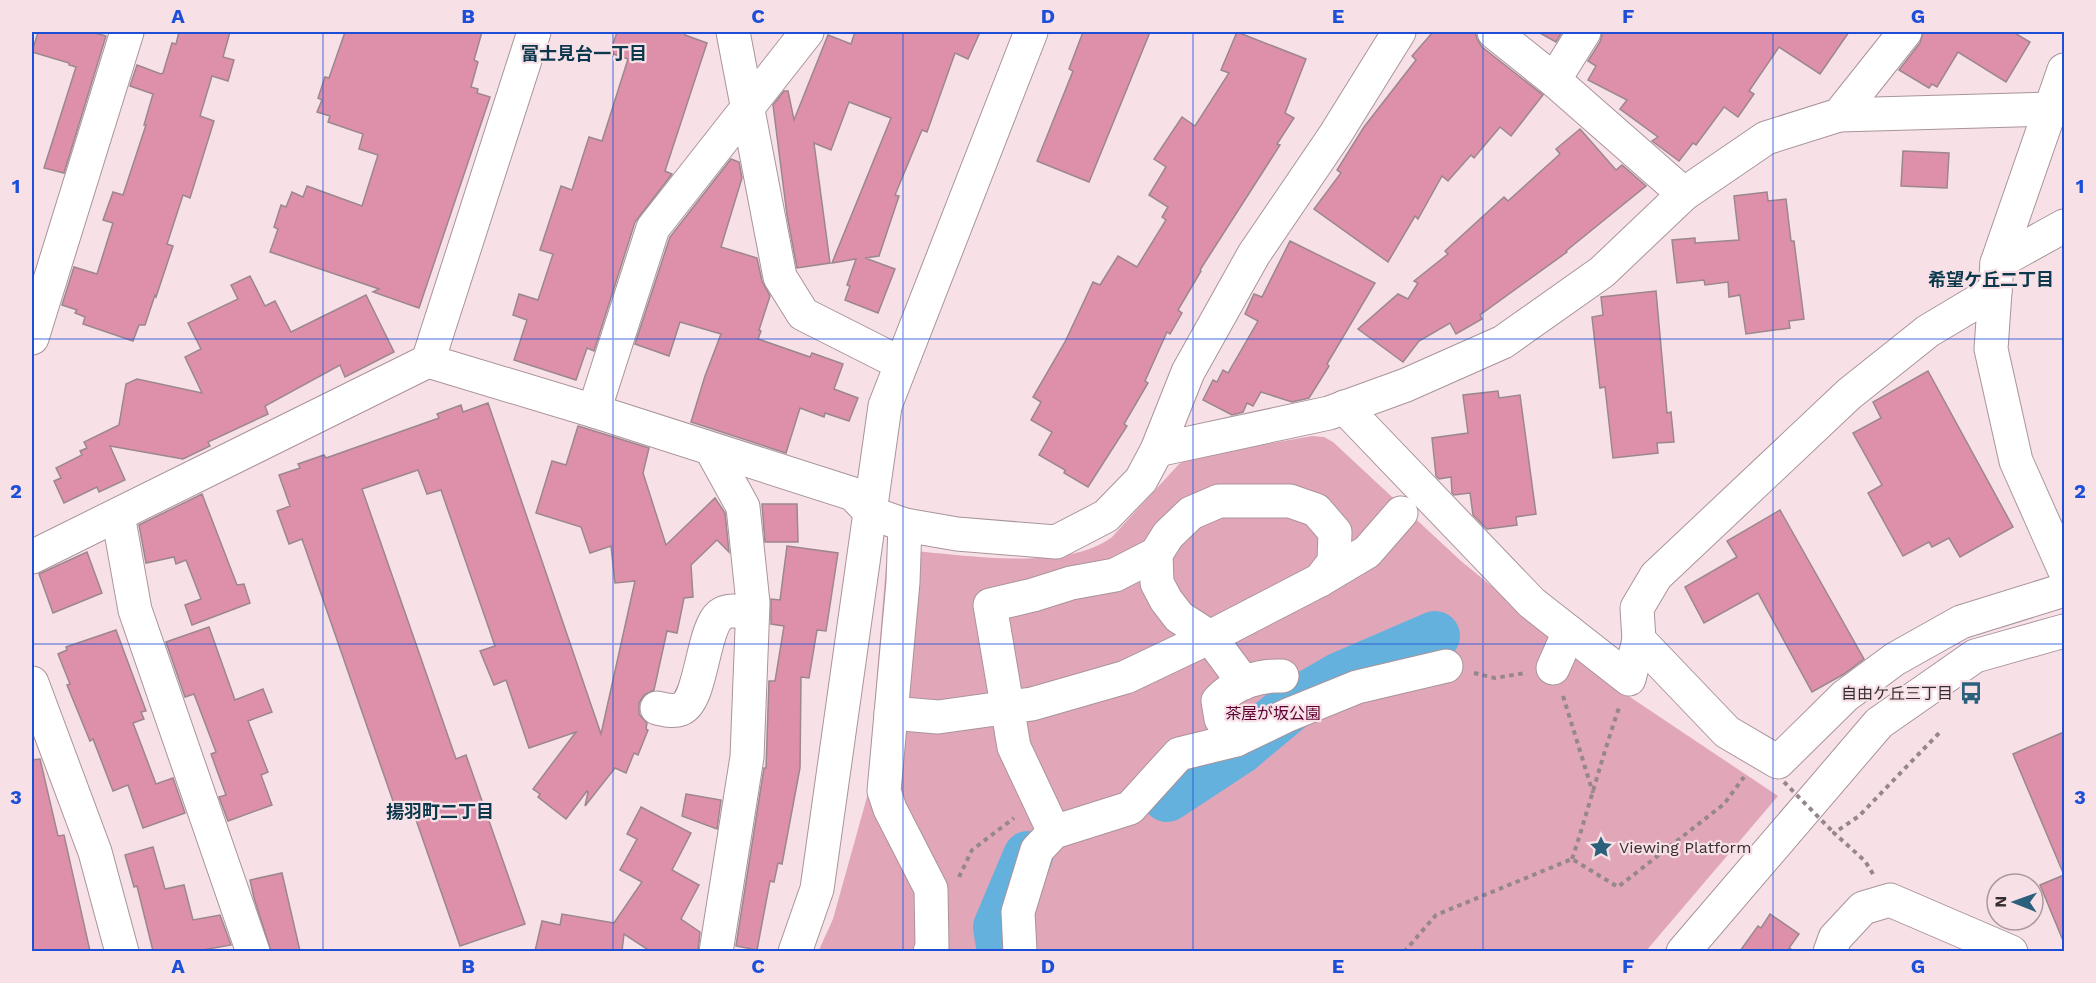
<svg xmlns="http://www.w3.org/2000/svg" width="2096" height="983" font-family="'Work Sans','Noto Sans JP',sans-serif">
	<rect width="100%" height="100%" fill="#f7e1e7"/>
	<path fill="#e1a7b9" d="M 1312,436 L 1324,437 L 1333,442 L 1461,561 L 1612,685 L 1778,796 L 1646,951 L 818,952 L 833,919 L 867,797 L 887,553 L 902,550 C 961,554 1064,573 1112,537 L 1179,464 L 1190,458 Z"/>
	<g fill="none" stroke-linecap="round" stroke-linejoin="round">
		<g stroke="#63b1dc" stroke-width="50">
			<polyline points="1167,797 1240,749 1295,703 1340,677 1435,636"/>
			<polyline points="1002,952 998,927 1028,856"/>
		</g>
	</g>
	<g fill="#de90aa" stroke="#9b878d" stroke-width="1.5">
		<polygon points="38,32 91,32 106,36 64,173 44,168 76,67 69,65 69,63 32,52"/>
		<polygon points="179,32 230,32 223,57 234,60 228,81 212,76 200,116 214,121 190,198 183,195 167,244 173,246 156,297 155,295 145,325 139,325 133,341 83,324 85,317 75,313 77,310 62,305 74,267 97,274 113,223 103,220 113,192 123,195 146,125 144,125 153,94 130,86 137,65 161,74 163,73 172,43 176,44"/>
		<polygon points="345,32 482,32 474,60 478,62 471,87 478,89 477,93 490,97 419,308 373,292 379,289 270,252 278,229 274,227 281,205 286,207 292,192 303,197 307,186 362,206 378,155 359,149 363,134 328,122 330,116 317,112 322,100 318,98 325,77 329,78"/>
		<polygon points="617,32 686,32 685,35 707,43 665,171 672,174 635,222 594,351 587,348 576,380 514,360 527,320 513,315 519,294 538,300 553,254 540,250 561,186 572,190 589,137 602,141 628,59 610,53"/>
		<polygon points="855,32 980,32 968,59 955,53 927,132 922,130 895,195 899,196 879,256 865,258 895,269 878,313 845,300 850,286 847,285 856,259 832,263 891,118 849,102 831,150 814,143 830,263 797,268 787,215 773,105 784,91 788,91 794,120 828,35 851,44"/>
		<polygon points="1083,32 1150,32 1089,182 1037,161 1073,71 1069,69"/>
		<polygon points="1237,32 1306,59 1285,113 1294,118 1277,144 1280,145 1200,270 1201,271 1178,310 1182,313 1170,334 1167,332 1145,381 1148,383 1124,424 1127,426 1088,487 1064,473 1065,470 1039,455 1052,432 1031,420 1041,402 1033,397 1065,342 1093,282 1100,285 1118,256 1137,267 1166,220 1162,217 1168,207 1149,195 1166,167 1154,159 1182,117 1195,126 1229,73 1221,70"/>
		<polygon points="1433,32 1475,32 1477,39 1482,47 1543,95 1511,136 1500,127 1474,158 1471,155 1448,181 1442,176 1418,219 1415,216 1388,262 1314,209 1341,173 1337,170 1364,127 1416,60 1412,56"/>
		<polygon points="1538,32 1562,32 1556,42"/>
		<polygon points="1603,32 1849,32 1820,74 1779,47 1749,91 1754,94 1738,117 1724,107 1696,145 1693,143 1679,161 1652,141 1658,137 1620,109 1627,100 1588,80 1596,66 1588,61 1600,42"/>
		<polygon points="1923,32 2013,32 2030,42 2006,82 1958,52 1937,87 1932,84 1929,88 1899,70 1920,43"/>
		<polygon points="1580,129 1616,170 1622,165 1646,186 1566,251 1567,252 1480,315 1482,319 1456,334 1450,323 1419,341 1403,362 1358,329 1398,294 1408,299 1418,283 1414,281 1448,254 1445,251 1504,197 1508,201 1560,154 1556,149"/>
		<polygon points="1903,151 1949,153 1947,188 1901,186"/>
		<polygon points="731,159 739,162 742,178 721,247 757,258 762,281 770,296 759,330 761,331 758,339 810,357 812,353 843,364 834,389 858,398 849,421 825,413 824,417 800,408 786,453 691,422 705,376 721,334 680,322 669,356 635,344 670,237"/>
		<polygon points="1767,192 1768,201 1786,199 1791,241 1794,241 1804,319 1789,321 1790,328 1746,334 1740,295 1729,297 1728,282 1705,285 1704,280 1677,283 1672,240 1695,238 1695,243 1739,240 1734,196"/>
		<polygon points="1290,241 1375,283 1327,364 1329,366 1309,398 1292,402 1261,392 1253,406 1247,403 1243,412 1232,415 1203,400 1213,380 1217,382 1223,370 1228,373 1258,321 1245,314 1254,294 1262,297"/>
		<polygon points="250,276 265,306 275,301 291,332 366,295 394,352 345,377 340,365 265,406 268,414 208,442 210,446 183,459 110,446 125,480 99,492 97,487 64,503 54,481 61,478 56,468 82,455 80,451 87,448 84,442 119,425 126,384 137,379 202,393 185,357 201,349 188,323 238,299 231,285"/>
		<polygon points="1656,291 1667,413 1671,412 1674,442 1657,443 1658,453 1613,458 1605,387 1600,388 1592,317 1603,315 1601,297"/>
		<polygon points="1928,371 2013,527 1960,557 1949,538 1932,547 1929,542 1903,556 1868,493 1882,485 1853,433 1881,418 1873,402"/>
		<polygon points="1498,391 1499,398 1520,395 1536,514 1516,517 1517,525 1487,529 1473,515 1470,493 1454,495 1452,493 1451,477 1439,479 1436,476 1432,438 1468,433 1463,395"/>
		<polygon points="488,403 601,734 635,581 615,583 611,546 590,553 581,527 536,513 552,461 566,465 578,426 649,448 643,473 666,545 715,498 725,513 729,552 717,540 691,565 693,597 684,598 677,633 667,631 654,690 644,695 639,703 639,714 647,723 646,729 648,730 638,755 634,753 626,773 615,768 585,806 588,792 587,791 566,819 538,797 540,794 533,789 576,732 529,748 506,680 494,685 480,651 495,646 441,490 427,494 418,470 362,489 456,759 466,755 525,924 460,946 414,814 401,819 393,801 302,539 289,544 277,511 290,506 279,475 300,468 298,464 324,455 326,458 439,418 437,414 461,405 463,412"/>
		<polygon points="202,494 237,585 244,584 250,603 192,625 185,605 201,599 186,560 176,564 174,557 146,563 139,525"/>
		<polygon points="762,504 797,504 798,542 765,542"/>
		<polygon points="1780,510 1864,659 1844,674 1812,692 1758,593 1704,623 1685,587 1737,557 1727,541"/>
		<polygon points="787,546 838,553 826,631 817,630 809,678 801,677 800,768 782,864 778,863 774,882 770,881 757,950 736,946 764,768 766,768 769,681 775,681 784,626 771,624 771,599 780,600"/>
		<polygon points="87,552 102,593 53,613 39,574"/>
		<polygon points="209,627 235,700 263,689 272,712 248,721 268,772 261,775 272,805 228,821 219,797 226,795 211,754 216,752 194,694 185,697 166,642"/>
		<polygon points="116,630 146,711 141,712 144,719 133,723 156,784 173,778 185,813 143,828 128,785 113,791 93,739 90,741 67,685 70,684 58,654 67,650 66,647"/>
		<polygon points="2064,732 2064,943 2040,885 2064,875 2013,754"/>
		<polygon points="40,759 58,836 64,835 90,951 32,951 32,760"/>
		<polygon points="686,794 721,800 717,829 682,816"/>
		<polygon points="641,807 691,833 672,870 699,885 681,919 700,932 698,951 650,951 624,934 622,951 535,951 542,921 560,925 562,914 614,923 642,882 620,870 637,839 627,834"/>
		<polygon points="153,847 165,889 184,885 193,920 220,915 231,945 197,951 153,951 137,886 134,887 125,855"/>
		<polygon points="282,873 300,951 271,951 254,898 250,880"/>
		<polygon points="1770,914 1799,934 1789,948 1794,951 1740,951 1758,926 1761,928"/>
	</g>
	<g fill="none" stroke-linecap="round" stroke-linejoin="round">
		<g stroke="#a9949a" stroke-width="35">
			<g id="minor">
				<polyline points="733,32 780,277 803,314 900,363"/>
				<polyline points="1494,32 1554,80 1684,194"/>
				<polyline points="2064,70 1997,263 1991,349 2016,461 2064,569"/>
				<polyline points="1554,80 1584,32"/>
				<polyline points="1839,115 2052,109"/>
				<polyline points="1997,263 2064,226"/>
				<polyline points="1995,291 1928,331 1849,394 1656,576 1637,608 1639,640 1727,732 1778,762 1845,696 1895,659 1961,622 2064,590"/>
				<polyline points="32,338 127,32"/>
				<polyline points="428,361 594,411 853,494 871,513 905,525 957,534 1056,542 1106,516 1141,480 1157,450 1188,372 1254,254 1335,135 1399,32"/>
				<polyline points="1344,407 1532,603 1629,679 1639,640"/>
				<polyline points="594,411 653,228 807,32"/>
				<polyline points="711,449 743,507 753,603 747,757 716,952"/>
				<polyline points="1157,450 1329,413 1406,385 1503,342 1602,272 1684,194 1766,138 1839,115 1905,32"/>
				<polyline points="118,515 135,610 253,952"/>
				<polyline points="905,525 903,582 884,791 890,809 931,889 932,946 930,952"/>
				<polyline points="1156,554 1157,583 1166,600 1179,617 1210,637 1244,683"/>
				<polyline points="32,557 428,361 534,32"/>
				<polyline points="1320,580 1367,552 1401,513"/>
				<polyline points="1553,668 1569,632"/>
				<polyline points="32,683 95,852 122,952"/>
				<path d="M 657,708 C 665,710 673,712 681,709 C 702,700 702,630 720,615 C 728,608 743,612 752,613"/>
				<polyline points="891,713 938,717 1032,704 1126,677 1210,637 1320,580 1334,562 1335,532 1316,510 1290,501 1219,501 1191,513 1168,535 1156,554 1115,575 1071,583 1033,595 990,605 1014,747 1054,832"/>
				<path d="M 1236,740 L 1221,719 L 1218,701 C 1234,683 1259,675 1282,676"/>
				<polyline points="795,952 817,889 885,406 1031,32"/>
				<polyline points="1020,952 1018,912 1037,850 1054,832 1130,808 1179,754 1236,740 1288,715 1357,687 1446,666"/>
				<polyline points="1683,952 1879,723 1975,656 2064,631"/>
				<polyline points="1830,952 1835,938 1863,908 1890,900 2011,952"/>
			</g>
		</g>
		<g stroke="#95878b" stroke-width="4" stroke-dasharray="4.5 4.5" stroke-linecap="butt">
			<polyline points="1474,673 1495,678 1525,673"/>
			<polyline points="1563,696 1593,793"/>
			<path d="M 1572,859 C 1589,808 1602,756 1620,705"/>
			<polyline points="1873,874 1865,861 1834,833 1859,816 1940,732"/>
			<polyline points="959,877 972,850 1014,818"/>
			<polyline points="1404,952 1436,915 1572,859 1618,887 1724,804 1744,777"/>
		</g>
		<use href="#minor" stroke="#fff" stroke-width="33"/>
		<polyline stroke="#95878b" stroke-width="4" stroke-dasharray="4.5 4.5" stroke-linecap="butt" points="1784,782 1834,833"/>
	</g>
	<path fill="none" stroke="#1d4ed8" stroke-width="1.5" stroke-opacity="0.55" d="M 323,32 L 323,952M 613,32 L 613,952M 903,32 L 903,952M 1193,32 L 1193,952M 1483,32 L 1483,952M 1773,32 L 1773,952M 32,339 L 2064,339M 32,644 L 2064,644"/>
	<defs>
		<g id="bus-bare" transform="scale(1.8)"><path d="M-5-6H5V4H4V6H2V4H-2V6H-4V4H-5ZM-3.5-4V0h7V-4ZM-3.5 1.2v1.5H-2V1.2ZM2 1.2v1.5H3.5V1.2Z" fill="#2b607c" stroke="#f7e1e7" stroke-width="2.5" paint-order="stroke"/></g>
		<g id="sight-bare" transform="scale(1.8)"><path d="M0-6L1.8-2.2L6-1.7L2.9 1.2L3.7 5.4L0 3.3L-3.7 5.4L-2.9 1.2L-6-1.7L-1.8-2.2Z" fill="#2b607c" stroke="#f7e1e7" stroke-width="2.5" paint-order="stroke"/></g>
	</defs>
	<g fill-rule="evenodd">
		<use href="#bus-bare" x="1971" y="693"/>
		<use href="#sight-bare" x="1601" y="847"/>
	</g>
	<g text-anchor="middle" stroke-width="4.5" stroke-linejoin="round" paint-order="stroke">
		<g font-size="16" fill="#362e30" stroke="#f7e1e7" text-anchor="end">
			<text x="1953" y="699">自由ケ丘三丁目</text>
			<text x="1619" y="853" text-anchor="start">Viewing Platform</text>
		</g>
		<g font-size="16" fill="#600031" stroke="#f7e1e7">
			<text x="1273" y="719">茶屋が坂公園</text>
		</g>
		<g font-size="18" font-weight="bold" fill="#0b384d" stroke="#f7e1e7">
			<text x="584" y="60">富士見台一丁目</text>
			<text x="1991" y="286">希望ケ丘二丁目</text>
			<text x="440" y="818">揚羽町二丁目</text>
		</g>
	</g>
	<rect width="2096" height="983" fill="none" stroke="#f7e1e7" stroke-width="66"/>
	<g transform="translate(2015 902) rotate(271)"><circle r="28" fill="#f7e1e7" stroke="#aa999e" stroke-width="1.5"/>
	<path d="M0-4.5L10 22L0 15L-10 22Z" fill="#2b607c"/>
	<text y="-9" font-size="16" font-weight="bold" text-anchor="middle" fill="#362e30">N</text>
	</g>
	<rect x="33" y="33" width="2030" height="917" fill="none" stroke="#1d4ed8" stroke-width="2"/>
	<g font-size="20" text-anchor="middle" font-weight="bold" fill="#1d4ed8">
		<text x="178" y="23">A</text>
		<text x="468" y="23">B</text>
		<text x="758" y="23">C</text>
		<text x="1048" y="23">D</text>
		<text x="1338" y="23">E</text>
		<text x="1628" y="23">F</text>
		<text x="1918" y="23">G</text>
		<text x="16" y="193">1</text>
		<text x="2080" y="193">1</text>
		<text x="16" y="498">2</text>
		<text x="2080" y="498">2</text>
		<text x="16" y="804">3</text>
		<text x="2080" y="804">3</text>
		<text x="178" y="973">A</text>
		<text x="468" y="973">B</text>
		<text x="758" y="973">C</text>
		<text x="1048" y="973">D</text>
		<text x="1338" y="973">E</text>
		<text x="1628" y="973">F</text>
		<text x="1918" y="973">G</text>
	</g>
</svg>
